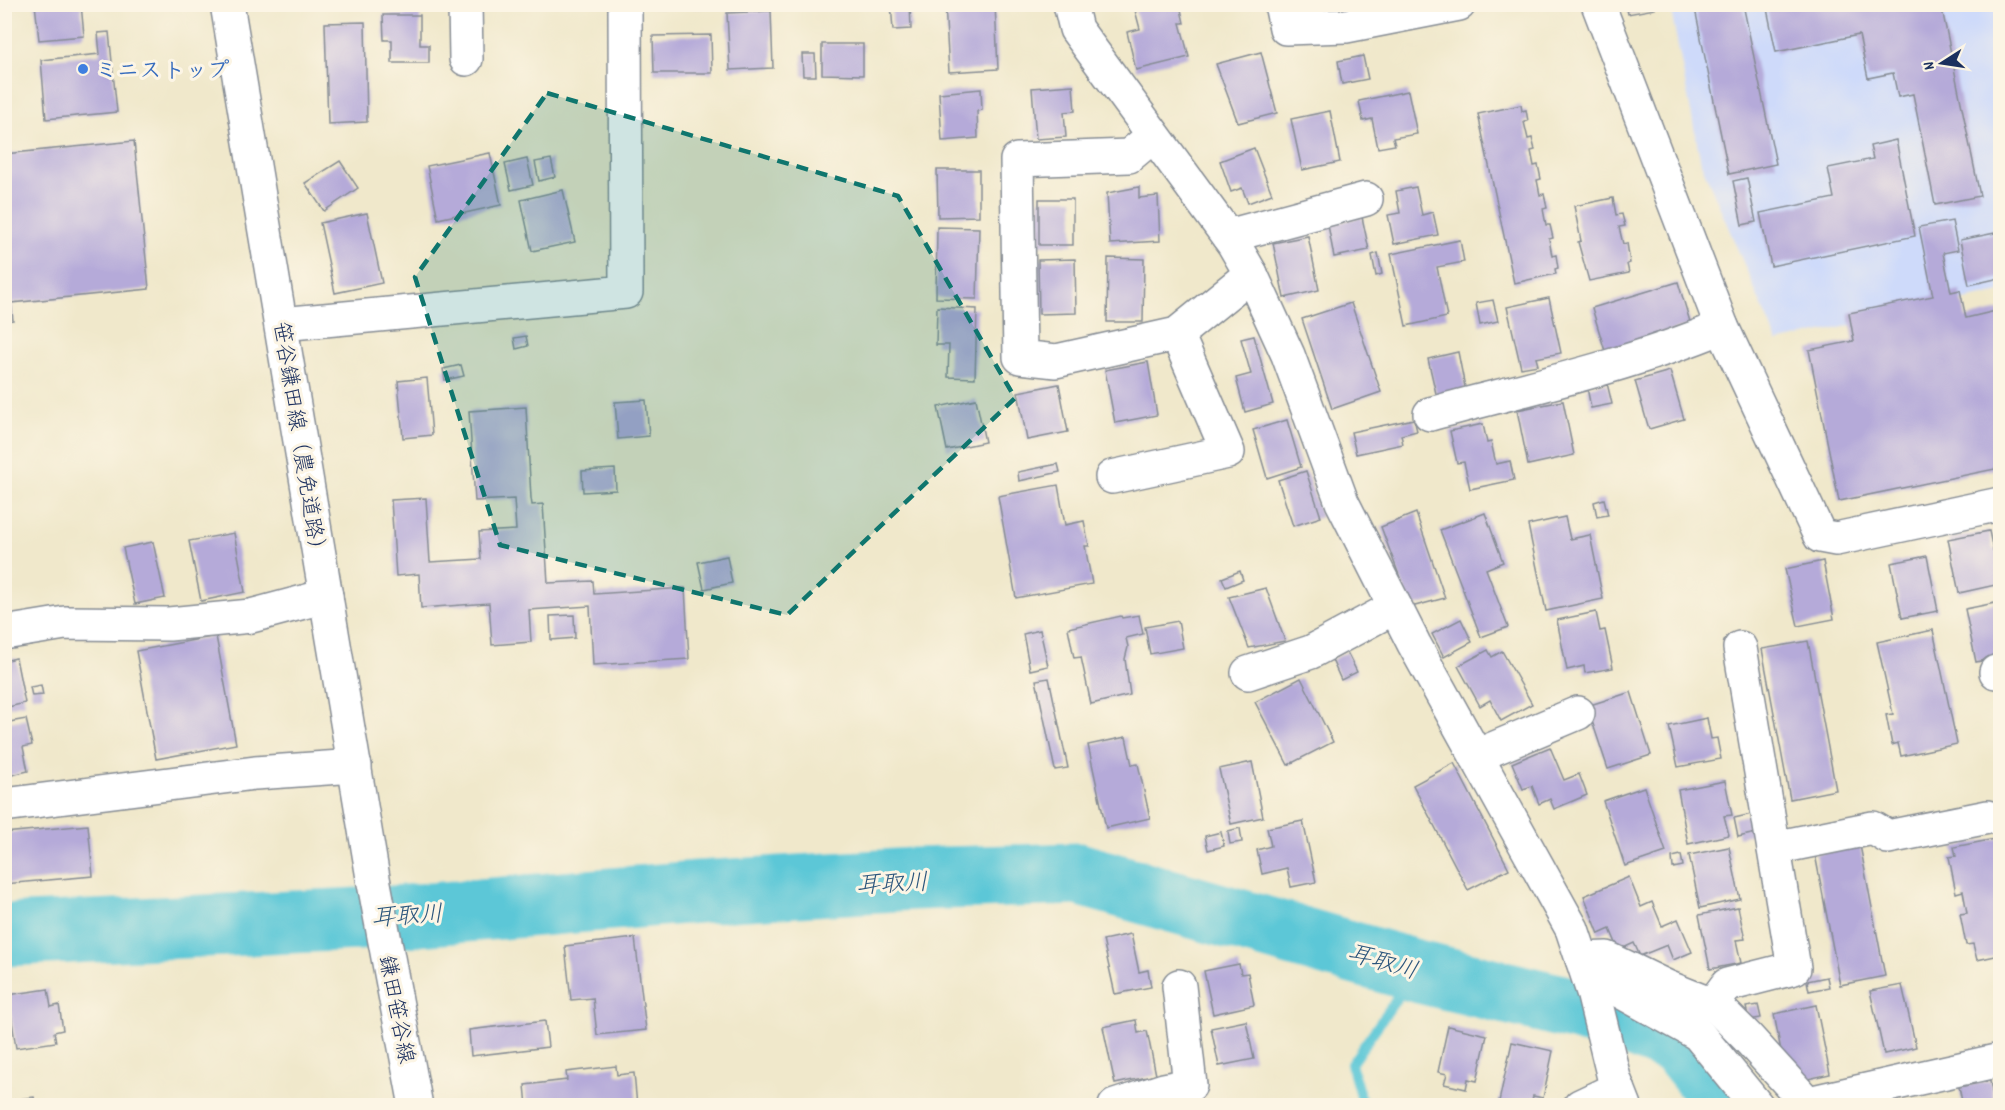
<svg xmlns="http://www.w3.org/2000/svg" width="2005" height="1110" font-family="Dekko,'Klee One',sans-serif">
	<rect width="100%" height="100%" fill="#fcf5e5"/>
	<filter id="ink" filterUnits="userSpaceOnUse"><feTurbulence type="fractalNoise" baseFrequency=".0167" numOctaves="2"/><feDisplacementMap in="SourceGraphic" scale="12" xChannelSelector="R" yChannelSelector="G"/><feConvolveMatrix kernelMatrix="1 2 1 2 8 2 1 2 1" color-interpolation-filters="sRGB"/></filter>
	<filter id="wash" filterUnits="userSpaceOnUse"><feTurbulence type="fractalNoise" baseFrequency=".008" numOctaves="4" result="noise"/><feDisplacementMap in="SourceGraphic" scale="24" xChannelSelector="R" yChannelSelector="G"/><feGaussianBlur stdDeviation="1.35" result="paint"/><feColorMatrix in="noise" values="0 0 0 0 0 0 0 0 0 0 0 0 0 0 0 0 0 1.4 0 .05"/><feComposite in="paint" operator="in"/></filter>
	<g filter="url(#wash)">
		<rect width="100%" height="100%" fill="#f0e8cb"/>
		<polygon fill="#cedafa" points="1670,5 2000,5 2000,292 1777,342 1701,163"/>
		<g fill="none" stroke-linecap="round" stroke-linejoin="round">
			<polyline stroke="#5cc7d7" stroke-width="10" points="1363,1106 1351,1064 1416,971"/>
			<polyline stroke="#5cc7d7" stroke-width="63" points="4,935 381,918 697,892 914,879 1078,874 1416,971 1570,1008 1629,1025 1679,1045 1728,1106"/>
		</g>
		<g id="blocks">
			<g fill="#b5aad9">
				<polygon points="35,4 81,4 84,36 39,40"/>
				<rect x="652" y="4" width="51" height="4"/>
				<polygon points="891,4 910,4 911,29 893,30"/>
				<polygon points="945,4 995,4 998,69 949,72"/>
				<polygon points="1626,4 1654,4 1655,9 1628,14"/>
				<polygon points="1694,4 1743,4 1776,164 1729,174"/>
				<polygon points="1766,4 1941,4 1980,196 1935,205 1913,94 1898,97 1893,73 1868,78 1859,35 1776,52"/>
				<polygon points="1159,5 1180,5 1184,23 1180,23 1189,57 1136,70 1127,32 1140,29 1135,10"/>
				<polygon points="771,11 773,68 730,70 727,13"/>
				<polygon points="383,15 420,15 420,45 429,45 429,63 392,63 392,40 384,40"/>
				<polygon points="365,22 367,122 328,124 325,23"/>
				<polygon points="109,32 117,112 46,119 41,60 100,54 98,33"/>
				<polygon points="711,35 712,73 654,73 653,36"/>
				<polygon points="822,44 863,44 863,75 822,74"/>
				<polygon points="1261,52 1277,113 1238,123 1216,64"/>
				<polygon points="802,54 815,54 816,76 803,76"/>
				<polygon points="1363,56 1368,79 1342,84 1338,61"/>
				<polygon points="1073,85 1075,111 1064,112 1066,137 1036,139 1032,88"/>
				<polygon points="981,89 982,110 977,111 978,138 942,141 939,93"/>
				<polygon points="1408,91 1417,134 1393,138 1395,145 1378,148 1372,119 1363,121 1359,101"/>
				<polygon points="1521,105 1522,111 1526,110 1528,121 1524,122 1528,139 1532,138 1535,150 1531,151 1534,166 1538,165 1541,179 1537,180 1540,195 1544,194 1547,208 1543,209 1546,225 1550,225 1553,238 1549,239 1552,256 1556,255 1558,268 1555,269 1556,274 1514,283 1478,114"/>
				<polygon points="1330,111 1340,162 1302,170 1291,119"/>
				<polygon points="1896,140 1915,236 1771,266 1760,213 1834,198 1828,168 1873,159 1870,146"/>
				<polygon points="134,141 149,289 11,303 13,320 4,321 4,154"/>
				<polygon points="1254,148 1272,194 1248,203 1242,188 1231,192 1220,161"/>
				<polygon points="490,153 501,205 438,219 427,166"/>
				<polygon points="527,159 533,185 511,190 505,164"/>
				<polygon points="551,159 555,177 539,181 535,162"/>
				<polygon points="340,161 358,188 324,211 305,183"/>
				<polygon points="937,170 979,170 979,216 938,217"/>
				<polygon points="1747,178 1756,222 1742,225 1733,181"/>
				<polygon points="1139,187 1139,198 1158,196 1160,241 1110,244 1107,193"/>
				<polygon points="1416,187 1422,215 1433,212 1438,235 1394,244 1388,215 1400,213 1396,191"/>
				<polygon points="563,190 575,242 532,251 521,200"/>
				<polygon points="1613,198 1616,215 1622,214 1625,226 1619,227 1623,244 1627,243 1630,263 1627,264 1629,273 1589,281 1578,242 1581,241 1574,206"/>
				<rect x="1039" y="199" width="34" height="46"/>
				<polygon points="367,213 382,283 335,293 320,223"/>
				<polygon points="1362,217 1369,250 1334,257 1328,225"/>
				<polygon points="1952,221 1958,250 1943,253 1951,292 1960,290 1966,318 2000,310 2000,468 1839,501 1809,350 1854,341 1849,313 1933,296 1919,227"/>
				<polygon points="937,227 979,228 977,299 936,298"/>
				<polygon points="2000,232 2000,278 1969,285 1960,240"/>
				<polygon points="1308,236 1319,290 1284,298 1273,243"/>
				<polygon points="1460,240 1464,262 1437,267 1447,317 1406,326 1391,254"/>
				<polygon points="1378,253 1382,274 1376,276 1372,255"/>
				<polygon points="1108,258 1144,259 1143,322 1107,322"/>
				<polygon points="1075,259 1076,313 1039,314 1038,260"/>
				<polygon points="1678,282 1691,325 1605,351 1592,308"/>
				<polygon points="1549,298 1561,353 1536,358 1538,365 1521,368 1507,307"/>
				<polygon points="1493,300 1498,321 1480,325 1476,303"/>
				<polygon points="1351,303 1381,392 1332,409 1302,319"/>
				<polygon points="937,307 977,309 975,378 948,377 949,345 936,345"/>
				<polygon points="526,336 528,346 516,349 514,338"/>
				<polygon points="1254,336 1273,404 1245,412 1236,378 1251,374 1241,339"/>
				<polygon points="1458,352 1466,392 1437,398 1428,359"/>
				<polygon points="1148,362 1157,415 1115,423 1105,370"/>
				<polygon points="461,365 464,376 445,380 443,369"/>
				<polygon points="1670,371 1684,419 1649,429 1635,381"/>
				<polygon points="427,378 432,435 403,438 398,381"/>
				<polygon points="1607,383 1612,404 1591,408 1587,387"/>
				<polygon points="1059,384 1068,432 1027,440 1018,392"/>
				<polygon points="976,399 985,442 947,450 938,407"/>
				<polygon points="646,400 649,436 618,439 615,402"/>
				<polygon points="1563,401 1574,455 1528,465 1517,410"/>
				<polygon points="526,407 531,498 532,505 543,504 548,583 593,581 594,594 685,588 689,659 593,665 590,606 529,610 531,642 492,645 489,603 421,608 419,574 396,576 391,500 426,498 430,562 481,559 479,532 516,530 514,499 475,501 469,411"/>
				<polygon points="1414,419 1417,431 1401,435 1403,444 1356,454 1351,432"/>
				<polygon points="1287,420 1301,467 1267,478 1253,430"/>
				<polygon points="1483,424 1487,443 1491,442 1496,464 1510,461 1514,480 1470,489 1464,462 1457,463 1450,431"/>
				<polygon points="1058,464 1060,472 1019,481 1018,472"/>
				<polygon points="615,469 616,490 583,492 582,471"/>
				<polygon points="1306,471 1321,517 1293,526 1278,480"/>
				<polygon points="1058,485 1065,525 1084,521 1089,546 1085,546 1092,584 1016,598 998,496"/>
				<polygon points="1604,499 1608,515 1597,517 1594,502"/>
				<polygon points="1416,513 1445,598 1411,607 1381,527"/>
				<polygon points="1485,513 1503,562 1486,569 1508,627 1481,637 1440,530"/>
				<polygon points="1565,517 1570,539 1590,535 1603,599 1546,611 1528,525"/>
				<polygon points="1989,531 1993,550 2000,548 2000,584 1959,593 1948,539"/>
				<polygon points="234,533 245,592 201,601 189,541"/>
				<polygon points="153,542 165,598 135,604 123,548"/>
				<polygon points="727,556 732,583 704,589 698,562"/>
				<polygon points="1927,556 1938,611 1902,618 1891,563"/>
				<polygon points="1823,561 1834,619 1798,626 1785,569"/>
				<polygon points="1240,571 1243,580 1226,587 1222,578"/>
				<polygon points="1266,588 1285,641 1249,648 1229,597"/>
				<polygon points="2000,602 2000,657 1976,662 1965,609"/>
				<polygon points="1596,612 1600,631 1605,630 1613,668 1585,673 1584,666 1567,670 1557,620"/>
				<polygon points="574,615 575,638 551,640 550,616"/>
				<polygon points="1139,615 1143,634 1126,638 1128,647 1125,659 1130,695 1091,704 1081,657 1074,658 1068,628 1121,616 1122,618"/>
				<polygon points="1461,619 1472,642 1444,657 1432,634"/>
				<polygon points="1178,621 1183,648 1150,654 1145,627"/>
				<polygon points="1040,630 1048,666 1030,670 1023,634"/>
				<polygon points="1933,630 1957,744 1901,756 1898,743 1892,745 1886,715 1893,714 1877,642"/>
				<polygon points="216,636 236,744 156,759 136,651"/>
				<polygon points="1808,641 1836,790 1790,799 1762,649"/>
				<polygon points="1488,650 1492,657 1502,651 1532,704 1501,721 1490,700 1480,706 1458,666"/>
				<polygon points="1347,652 1357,672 1341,680 1332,660"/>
				<polygon points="16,658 25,703 4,708 4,661"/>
				<polygon points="1049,678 1068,768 1055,770 1036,680"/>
				<polygon points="1301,678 1333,742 1288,765 1255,702"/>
				<polygon points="41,685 43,695 32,696 30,687"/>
				<polygon points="1631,692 1651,755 1608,769 1587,706"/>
				<polygon points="1707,718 1711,739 1717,738 1721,759 1678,767 1669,726"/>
				<polygon points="26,719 32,745 23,747 28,771 4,777 4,723"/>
				<polygon points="1126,737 1132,765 1138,764 1150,818 1106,828 1088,745"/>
				<polygon points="1550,747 1564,780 1579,774 1587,795 1554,809 1550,799 1539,804 1532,786 1523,789 1512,763"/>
				<polygon points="1252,762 1263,817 1231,824 1219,769"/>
				<polygon points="1454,763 1509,869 1468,890 1413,785"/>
				<polygon points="1725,781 1732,815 1724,816 1729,835 1688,844 1678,790"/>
				<polygon points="1644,787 1666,852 1625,866 1603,801"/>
				<polygon points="1752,814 1756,833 1738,837 1734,818"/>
				<polygon points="1303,821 1316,882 1291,887 1287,868 1262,874 1257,850 1271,846 1267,828"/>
				<polygon points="88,825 93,876 4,884 4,833"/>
				<polygon points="1240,828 1242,842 1230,844 1228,831"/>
				<polygon points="1221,832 1224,846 1208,850 1205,836"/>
				<polygon points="2000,838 2000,955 1977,960 1973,944 1966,945 1960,914 1967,913 1963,891 1956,893 1949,857 1956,856 1954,847"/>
				<polygon points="1860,845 1885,976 1840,985 1815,854"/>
				<polygon points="1729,847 1740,899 1700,908 1689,855"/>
				<polygon points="1681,855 1683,866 1673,868 1672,857"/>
				<polygon points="1629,877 1641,907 1652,902 1662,926 1678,919 1692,952 1673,960 1667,945 1640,956 1634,943 1619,950 1610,929 1599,934 1584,896"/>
				<polygon points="1738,907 1745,939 1736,940 1741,963 1710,969 1699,915"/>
				<polygon points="1131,934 1139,972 1148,970 1151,987 1115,994 1103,940"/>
				<polygon points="635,938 646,1030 597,1035 593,998 571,1000 565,946"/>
				<polygon points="1239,964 1241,974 1248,973 1254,1005 1213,1014 1204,971"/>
				<polygon points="1827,977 1829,987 1809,991 1807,981"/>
				<polygon points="1902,985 1916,1047 1884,1054 1870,991"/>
				<polygon points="48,989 51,1007 59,1005 63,1030 54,1032 56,1042 16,1048 8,995"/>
				<polygon points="1758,1005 1761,1018 1749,1020 1746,1007"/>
				<polygon points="1816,1005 1830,1074 1808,1079 1782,1056 1774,1014"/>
				<polygon points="1136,1020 1138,1033 1147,1031 1156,1075 1115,1084 1103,1027"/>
				<polygon points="545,1021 548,1047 471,1056 469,1030"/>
				<polygon points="1246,1021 1254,1059 1219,1066 1211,1028"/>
				<polygon points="1448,1026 1487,1035 1477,1081 1468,1079 1466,1089 1444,1084 1447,1074 1438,1072"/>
				<polygon points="1512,1042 1553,1051 1543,1098 1533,1096 1531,1106 1498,1106"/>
				<polygon points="616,1066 617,1075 634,1073 637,1106 527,1106 525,1085 567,1080 566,1072"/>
				<polygon points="1990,1081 1995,1106 1963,1106 1959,1087"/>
				<polygon points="34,1097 36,1106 4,1106 4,1101"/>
			</g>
		</g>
	</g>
	<g filter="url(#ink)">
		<use href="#blocks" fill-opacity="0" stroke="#868c94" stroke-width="1.5"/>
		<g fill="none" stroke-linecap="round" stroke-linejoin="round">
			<g stroke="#868c94" stroke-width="36">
				<g id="minor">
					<polyline points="227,4 373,878 416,1106"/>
					<polyline points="465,4 466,59"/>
					<polyline points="1070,4 1076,29 1233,243 1251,274 1288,355 1342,502 1414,644 1572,929 1593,992 1614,1078 1625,1106"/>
					<polyline points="1281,4 1286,28 1346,26 1459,4"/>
					<polyline points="1598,4 1722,327 1820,536 1836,539 2000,504"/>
					<polyline points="1153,136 1129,156 1017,160 1020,357 1056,361 1177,334 1251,274"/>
					<polyline points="1228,236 1366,199"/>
					<polyline points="281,324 626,292 625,4"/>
					<path d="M 1430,414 C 1528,388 1628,366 1722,327"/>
					<polyline points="1112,477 1228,452 1177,334"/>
					<polyline points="4,633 65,623 169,624 251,616 326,596"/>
					<polyline points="1996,672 2000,671"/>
					<polyline points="1248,673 1311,652 1395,607"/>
					<polyline points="1476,756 1578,713"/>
					<polyline points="4,805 255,773 355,766"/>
					<polyline points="1774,848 1873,828 1888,837 1988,817"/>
					<polyline points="1582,959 1607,958 1667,987 1717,1007 1747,1037 1810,1106"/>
					<polyline points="1590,981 1609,985 1698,1034 1757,1106"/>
					<polyline points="1712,1005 1727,985 1794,968 1740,648"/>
					<polyline points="1808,1103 2000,1060"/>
					<polyline points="1115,1106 1164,1090 1190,1085 1179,986"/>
					<polyline points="1580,1106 1618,1088"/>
				</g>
			</g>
			<use href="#minor" stroke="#fff" stroke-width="33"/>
		</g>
	</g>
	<path fill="#0f766e" fill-opacity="0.2" stroke="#0f766e" stroke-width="4.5" stroke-dasharray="12 8" stroke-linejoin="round" d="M 547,93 L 898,196 L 1015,398 L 787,615 L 500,545 L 415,277 Z"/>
	<circle fill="#3f7fe0" stroke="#fcf5e5" stroke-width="2" cx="83" cy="69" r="6"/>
	<g text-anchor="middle" stroke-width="6" stroke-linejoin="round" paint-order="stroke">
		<g font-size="22" font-weight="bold" fill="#366cbe" stroke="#fcf5e5" text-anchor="start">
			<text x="95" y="77">ミニストップ</text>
		</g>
		<g font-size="22" fill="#1b2f5e" stroke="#fcf5e5">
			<text transform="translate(301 441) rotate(81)" y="8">笹谷鎌田線（農免道路）</text>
			<text transform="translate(398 1009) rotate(79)" y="8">鎌田笹谷線</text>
		</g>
		<g font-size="24" font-style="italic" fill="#2b557c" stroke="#fcf5e5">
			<text transform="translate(892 883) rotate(-3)" y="8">耳取川</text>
			<text transform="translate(407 915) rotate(-4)" y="8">耳取川</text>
			<text transform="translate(1383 961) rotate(16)" y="8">耳取川</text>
		</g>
	</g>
	<rect width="2005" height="1110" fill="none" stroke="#fcf5e5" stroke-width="24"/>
	<g transform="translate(1942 63) rotate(258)" stroke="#fcf5e5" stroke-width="4.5" paint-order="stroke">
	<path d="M0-4.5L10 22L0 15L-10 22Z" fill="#1b2f5e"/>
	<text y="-9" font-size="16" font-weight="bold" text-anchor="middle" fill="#1b2f5e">N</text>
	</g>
</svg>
